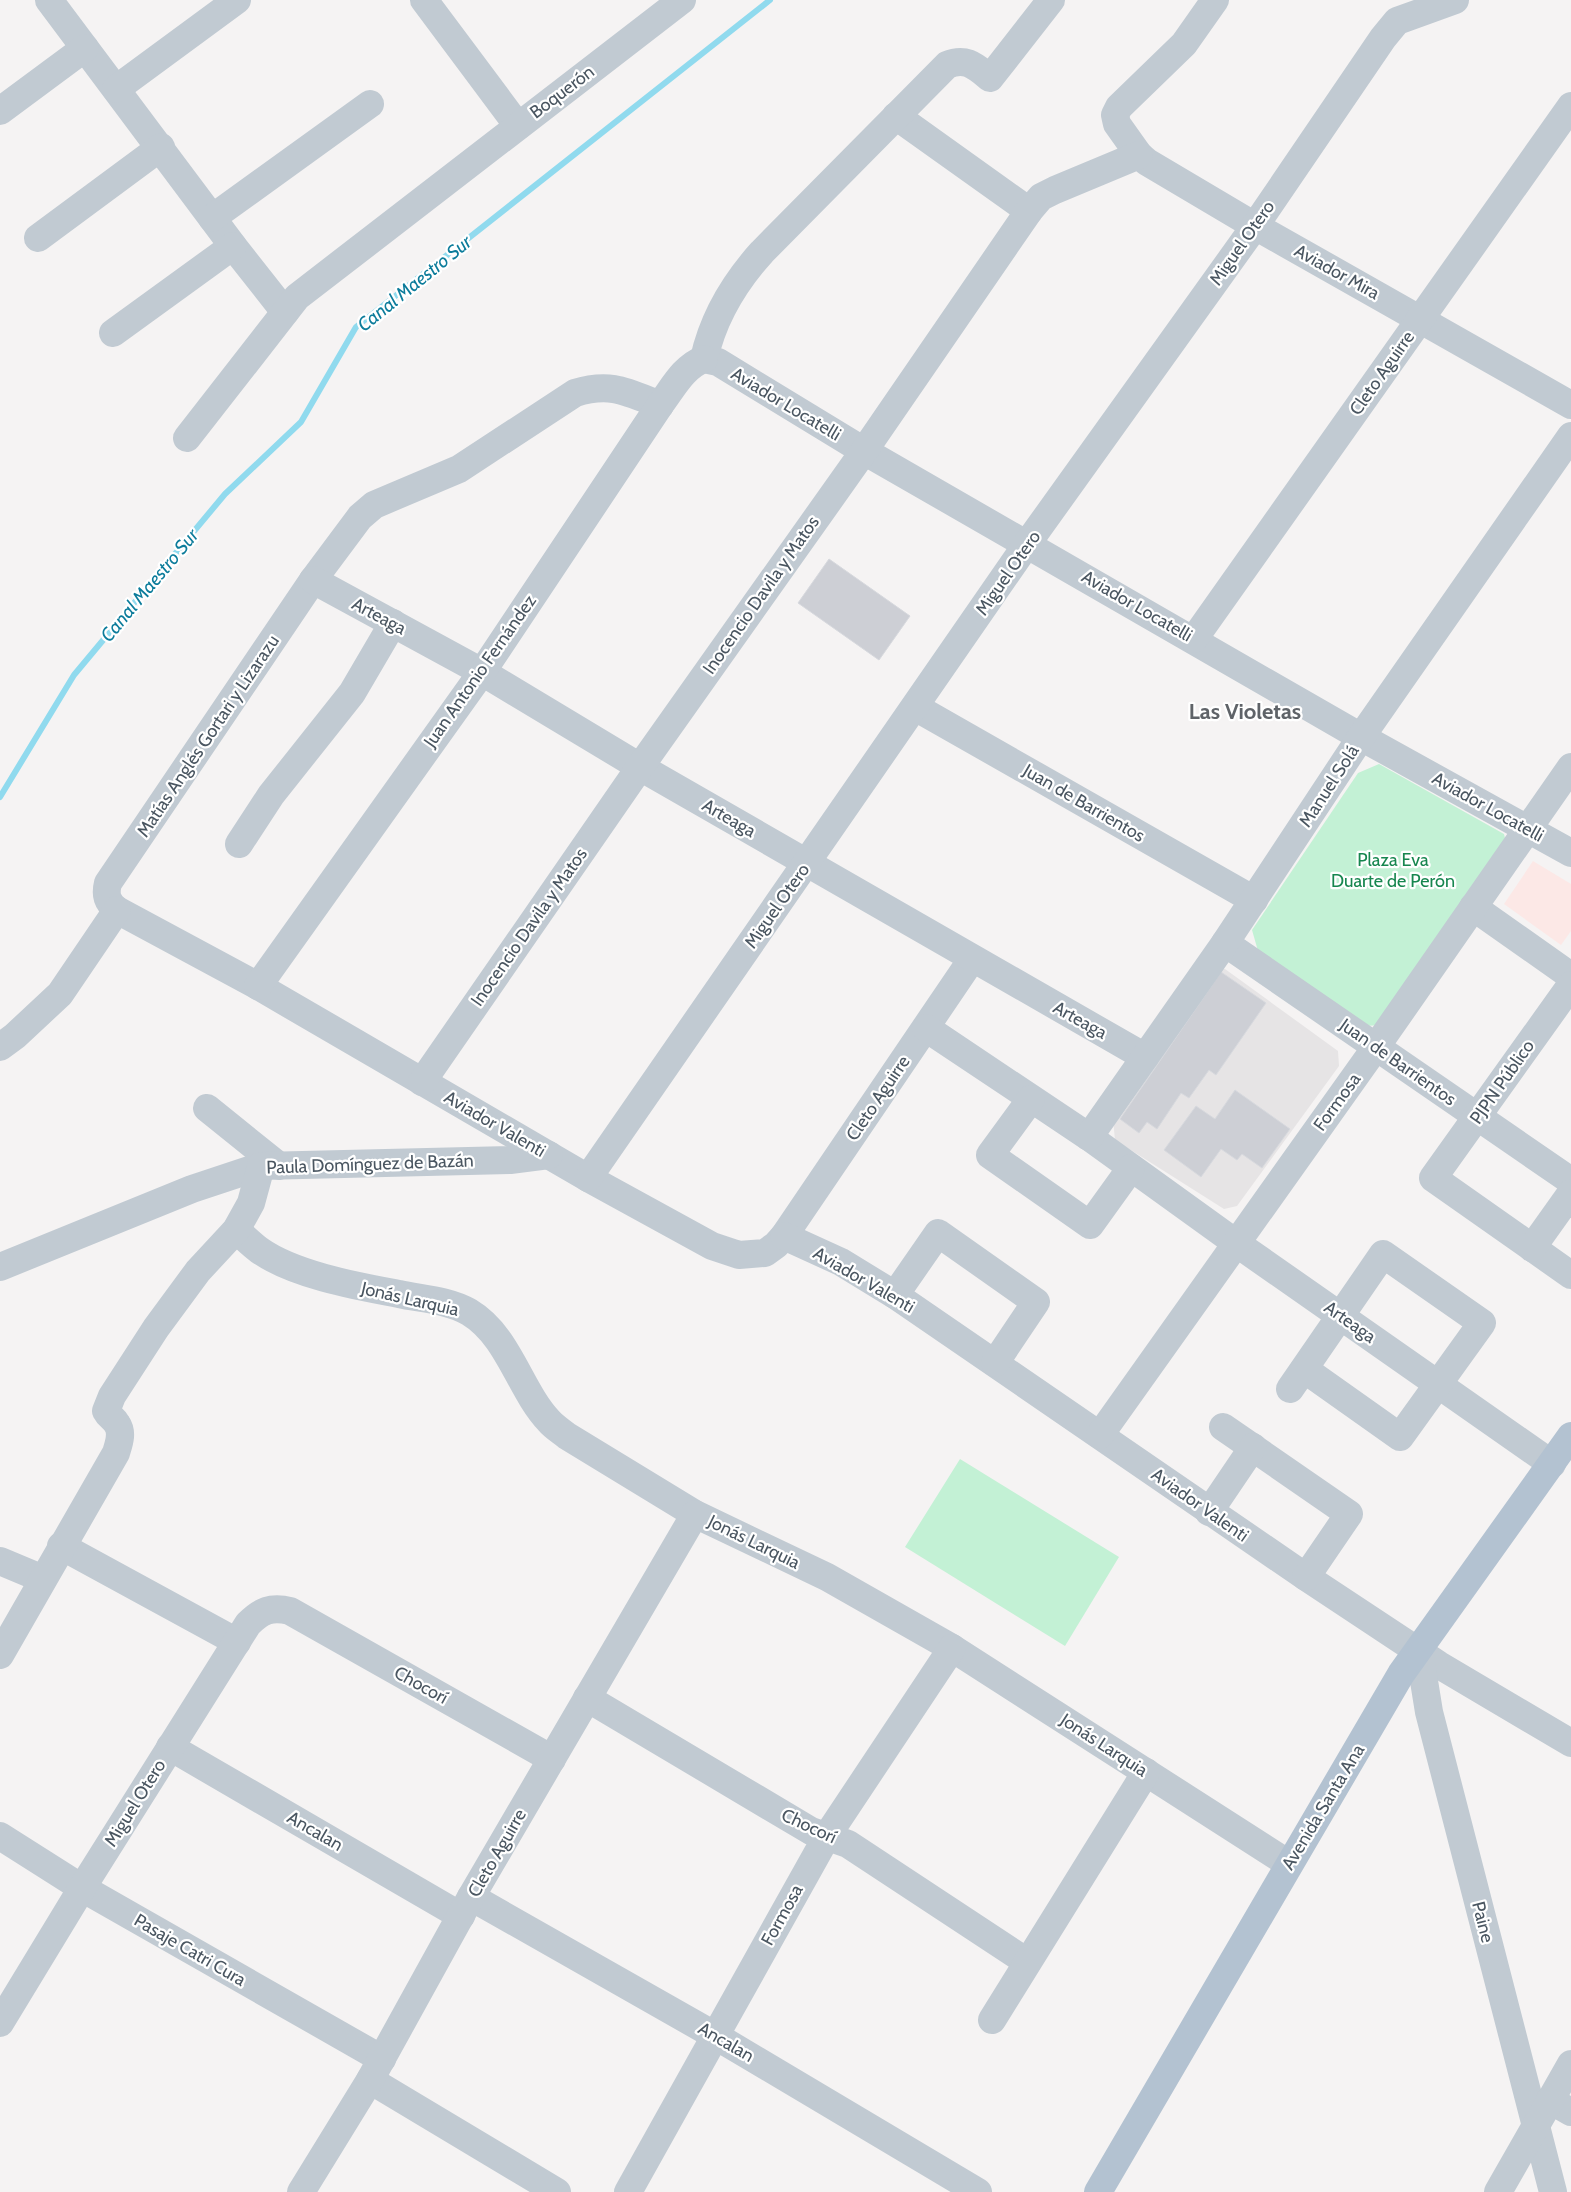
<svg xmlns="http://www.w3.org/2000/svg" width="1571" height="2192" font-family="Cabin,sans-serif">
	<rect width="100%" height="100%" fill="#f5f3f3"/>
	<polygon fill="#e6e4e5" points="1219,968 1225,969 1338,1051 1339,1066 1237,1206 1224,1209 1115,1140 1113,1119"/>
	<polygon fill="#fce8e6" points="1533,861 1571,884 1571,931 1561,945 1504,904"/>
	<g fill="#c3f1d5">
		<polygon points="1379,764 1504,834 1508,851 1382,1025 1364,1026 1258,951 1252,930 1358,773"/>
		<polygon points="960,1459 1119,1557 1065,1646 905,1547"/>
	</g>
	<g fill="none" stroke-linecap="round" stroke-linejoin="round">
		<polyline stroke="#90daee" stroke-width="6" points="0,797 74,675 225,494 301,422 356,327 770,0"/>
	</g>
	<g fill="#cdcfd5" stroke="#d7d9de">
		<polygon points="829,559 910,616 879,660 798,603"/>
		<polygon points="1221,972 1266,1003 1216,1075 1209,1070 1189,1098 1181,1093 1157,1129 1147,1122 1139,1133 1120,1119"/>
		<polygon points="1235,1090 1290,1129 1262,1168 1242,1154 1237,1160 1221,1149 1201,1177 1164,1150 1196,1106 1215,1119"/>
	</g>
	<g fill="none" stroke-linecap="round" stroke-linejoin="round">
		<g stroke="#c1cad2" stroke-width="28">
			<polyline points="49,0 233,246 285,312"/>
			<polyline points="424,0 518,126"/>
			<polyline points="1215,0 1184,44 1119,107 1115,115 1117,124 1139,155 1147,162 1255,226 1571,405"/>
			<polyline points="116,89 237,0"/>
			<polyline points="0,111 85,48"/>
			<polyline points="896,116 1029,211"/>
			<polyline points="212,218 370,104"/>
			<polyline points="38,238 161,147"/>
			<polyline points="113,333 233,246"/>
			<polyline points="704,359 718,362 864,451 1361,737 1571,853"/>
			<path d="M 704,359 C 713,318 734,283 762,252 L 947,65 C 966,57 975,66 990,78 L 1051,0"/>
			<path d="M 660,405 C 627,392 611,382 575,393 L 459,469 L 374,505 L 360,517 L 313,580 L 108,883 C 105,895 107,902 117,910 L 258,986 L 588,1178 L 712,1246 L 739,1255 L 765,1253 L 776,1245 L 784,1236 L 972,959"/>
			<polyline points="187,438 297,297 682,0"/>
			<polyline points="313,580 482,672 640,767 1145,1057"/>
			<polyline points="1194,639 1571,106"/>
			<polyline points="915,707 1254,900"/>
			<polyline points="239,844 271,795 352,693 393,623"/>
			<polyline points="1473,907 1571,976"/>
			<polyline points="1225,943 1571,1181"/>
			<polyline points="1571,985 1433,1178 1571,1275"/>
			<path d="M 258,986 L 482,672 L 660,405 C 673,388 683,367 704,359"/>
			<polyline points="926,1028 1089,1137 1236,1243 1552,1464"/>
			<polyline points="0,1047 15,1036 60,994 117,910"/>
			<polyline points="422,1082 640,767 864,451 1029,211 1041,197 1055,190 1139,155"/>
			<polyline points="1031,1099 990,1155 1090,1225 1131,1168"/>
			<polyline points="207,1108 279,1166"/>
			<polyline points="1089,1137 1225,943 1361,737 1571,436"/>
			<polyline points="588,1178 1027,544 1255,226 1383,38 1397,21 1455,0"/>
			<path d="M 236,1230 C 243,1236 251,1244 259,1250 C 294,1275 356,1286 399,1294 C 422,1299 448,1300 469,1312 C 509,1336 519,1389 549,1421 C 554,1427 561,1431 567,1436 L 695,1514 L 827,1577 L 952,1648 L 1289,1864"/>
			<polyline points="784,1236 841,1262 895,1295 1306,1577 1439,1665 1571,1743"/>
			<polyline points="1532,1248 1571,1193"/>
			<polyline points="0,1267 192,1189 261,1166 510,1160 549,1155"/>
			<polyline points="895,1295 938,1233 1036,1302 995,1363"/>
			<polyline points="1290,1389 1383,1254 1482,1323 1400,1437 1304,1369"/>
			<polyline points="1223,1427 1349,1514 1306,1577"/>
			<polyline points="1100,1435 1376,1047 1571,767"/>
			<polyline points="1209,1512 1253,1447"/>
			<polyline points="61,1546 237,1642"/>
			<polyline points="0,1561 43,1579"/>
			<polyline points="1419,1650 1429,1712 1553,2192"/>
			<path d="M 0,1655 L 116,1453 C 119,1443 123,1433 117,1424 C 114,1418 109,1417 106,1411 L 112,1396 L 156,1328 L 198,1271 L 236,1230 L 251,1203 L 261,1166"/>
			<polyline points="587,1698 811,1831 848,1844 1027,1962"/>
			<polyline points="170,1747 461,1916"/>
			<polyline points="0,1836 82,1888 382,2059"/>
			<polyline points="471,1897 714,2035 978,2192"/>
			<polyline points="992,2020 1146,1772"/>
			<path d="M 0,2023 L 82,1888 L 248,1624 C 261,1611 271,1606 290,1611 L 552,1759"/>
			<polyline points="370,2080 557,2192"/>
			<polyline points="1550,2100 1571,2112"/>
			<polyline points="301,2192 370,2080 471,1897 695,1514"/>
			<polyline points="628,2192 827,1836 952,1648"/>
			<polyline points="1498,2192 1571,2064"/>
		</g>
		<polyline stroke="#b3c2d1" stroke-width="28" points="1098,2192 1401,1674 1571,1436"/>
	</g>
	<g text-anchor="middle" stroke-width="4.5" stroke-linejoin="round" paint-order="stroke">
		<g font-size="18" fill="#4a5661" stroke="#fff">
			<text transform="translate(562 92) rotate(-37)" y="6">Boquerón</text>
			<text transform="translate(1242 243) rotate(-55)" y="6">Miguel Otero</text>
			<text transform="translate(1337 272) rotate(29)" y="6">Aviador Mira</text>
			<text transform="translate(1382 373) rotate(-55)" y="6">Cleto Aguirre</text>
			<text transform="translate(786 404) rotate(31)" y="6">Aviador Locatelli</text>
			<text transform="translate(1008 573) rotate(-55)" y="6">Miguel Otero</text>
			<text transform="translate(761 595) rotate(-55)" y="6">Inocencio Davila y Matos</text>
			<text transform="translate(1137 606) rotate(30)" y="6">Aviador Locatelli</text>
			<text transform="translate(379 616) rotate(28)" y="6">Arteaga</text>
			<text transform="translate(480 671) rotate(-55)" y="6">Juan Antonio Fernández</text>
			<text transform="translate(208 736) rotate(-56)" y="6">Matías Anglés Gortari y Lizarazu</text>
			<text transform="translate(1329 786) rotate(-57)" y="6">Manuel Solá</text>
			<text transform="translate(1084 803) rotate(30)" y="6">Juan de Barrientos</text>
			<text transform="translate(1488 807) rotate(29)" y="6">Aviador Locatelli</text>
			<text transform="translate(729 818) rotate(30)" y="6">Arteaga</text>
			<text transform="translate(777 906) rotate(-55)" y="6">Miguel Otero</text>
			<text transform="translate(529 927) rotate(-55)" y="6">Inocencio Davila y Matos</text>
			<text transform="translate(1080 1020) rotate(29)" y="6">Arteaga</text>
			<text transform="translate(1398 1062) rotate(35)" y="6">Juan de Barrientos</text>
			<text transform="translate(1502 1082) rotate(-55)" y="6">PJPN Público</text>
			<text transform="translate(878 1098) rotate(-56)" y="6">Cleto Aguirre</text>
			<text transform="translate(1337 1102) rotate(-54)" y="6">Formosa</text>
			<text transform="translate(495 1124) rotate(30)" y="6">Aviador Valenti</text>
			<text transform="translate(370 1164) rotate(-2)" y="6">Paula Domínguez de Bazán</text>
			<text transform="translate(864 1280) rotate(30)" y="6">Aviador Valenti</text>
			<text transform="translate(410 1299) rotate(13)" y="6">Jonás Larquia</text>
			<text transform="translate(1350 1322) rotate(35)" y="6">Arteaga</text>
			<text transform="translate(1200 1505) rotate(35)" y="6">Aviador Valenti</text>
			<text transform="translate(754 1542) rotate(26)" y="6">Jonás Larquia</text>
			<text transform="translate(421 1685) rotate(29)" y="6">Chocorí</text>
			<text transform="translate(1104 1745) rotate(33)" y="6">Jonás Larquia</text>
			<text transform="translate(135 1803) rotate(-58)" y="6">Miguel Otero</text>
			<text transform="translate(1323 1807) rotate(-59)" y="6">Avenida Santa Ana</text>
			<text transform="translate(809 1826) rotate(25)" y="6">Chocorí</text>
			<text transform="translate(315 1831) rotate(30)" y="6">Ancalan</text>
			<text transform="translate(497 1853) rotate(-60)" y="6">Cleto Aguirre</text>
			<text transform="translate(782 1915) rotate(-61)" y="6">Formosa</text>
			<text transform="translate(1483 1922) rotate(76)" y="6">Paine</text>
			<text transform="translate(190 1950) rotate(30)" y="6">Pasaje Catri Cura</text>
			<text transform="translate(726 2042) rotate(30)" y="6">Ancalan</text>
		</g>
		<g font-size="18" fill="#17864f" stroke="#fff">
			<text x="1393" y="866">Plaza Eva<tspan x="1393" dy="21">Duarte de Perón</tspan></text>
		</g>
		<g font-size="19" font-style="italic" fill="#0c7c9b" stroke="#fff">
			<text transform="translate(414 283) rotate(-39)" y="7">Canal Maestro Sur</text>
			<text transform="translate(149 585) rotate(-50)" y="7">Canal Maestro Sur</text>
		</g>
		<g font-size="22" font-weight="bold" fill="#5f6368" stroke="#fff">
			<text x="1245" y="719">Las Violetas</text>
		</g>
	</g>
</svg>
